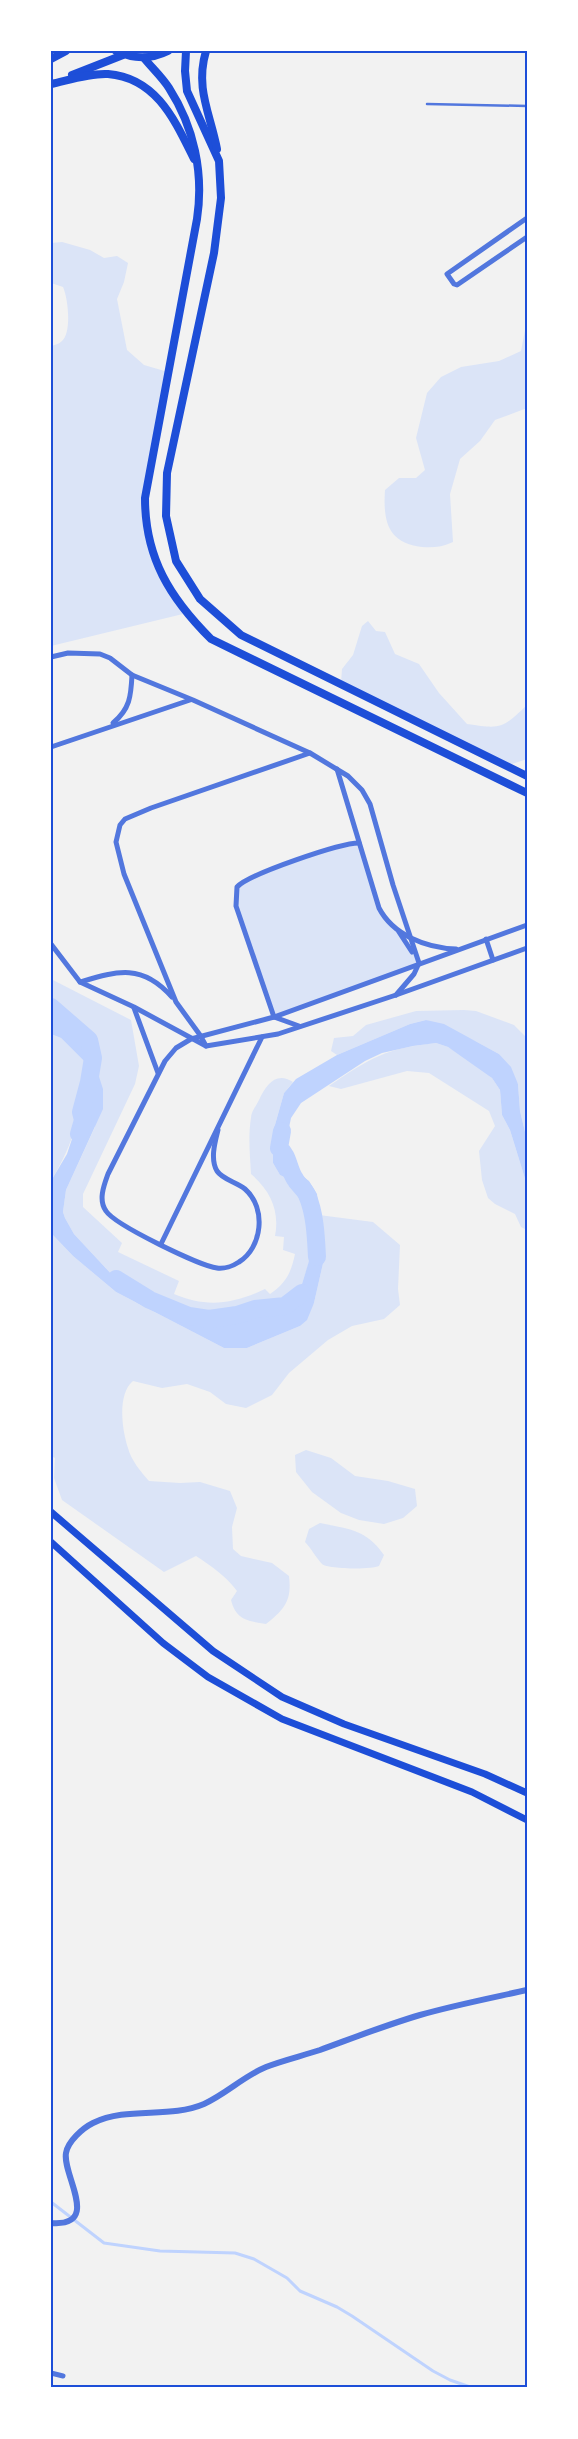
<svg xmlns="http://www.w3.org/2000/svg" width="578" height="2439" font-family="'PT Sans Narrow',sans-serif">
	<rect width="100%" height="100%" fill="#f2f2f2"/>
	<g fill="#dbe4f7">
		<path d="M 62,242 L 90,250 L 104,258 L 117,256 L 128,263 L 124,282 L 117,299 L 127,350 L 144,365 L 168,372 L 145,498 L 156,562 L 187,613 L 51,646 L 51,346 C 55,345 59,344 62,341 C 72,332 68,298 63,287 L 51,283 L 51,243 Z"/>
		<path d="M 527,320 L 527,408 L 495,420 L 480,441 L 460,459 L 450,494 L 453,542 C 442,547 433,548 422,547 C 387,543 383,520 385,490 L 399,478 L 416,478 L 425,470 L 416,438 L 427,393 L 441,377 L 461,367 L 499,361 L 521,351 Z"/>
		<path d="M 368,621 L 376,631 L 385,632 L 395,654 L 419,664 L 439,693 L 467,724 C 501,729 502,729 527,705 L 527,759 L 506,766 L 341,683 L 342,669 L 353,655 L 362,626 Z"/>
		<polygon points="359,843 379,908 408,944 419,963 274,1017 236,906 240,883 344,844"/>
		<path d="M 51,979 L 131,1020 L 139,1066 L 135,1084 L 83,1194 L 83,1207 L 122,1243 L 118,1252 L 179,1281 L 174,1294 C 206,1308 234,1304 265,1289 L 270,1294 C 286,1283 291,1273 295,1254 L 283,1250 L 284,1237 L 275,1236 C 280,1211 270,1190 251,1174 C 250,1156 248,1136 251,1118 C 251,1112 256,1106 259,1100 C 266,1085 276,1071 293,1082 L 284,1093 L 273,1132 L 273,1163 L 280,1175 L 301,1185 L 307,1196 L 317,1238 L 302,1284 L 285,1306 L 267,1309 L 233,1311 L 209,1319 L 184,1314 L 136,1293 L 115,1278 L 102,1264 L 74,1234 L 65,1218 L 63,1212 L 66,1190 L 95,1127 L 84,1043 C 76,1027 68,1020 51,1013 Z"/>
		<polygon points="464,1010 476,1011 514,1025 527,1038 527,1140 520,1111 518,1084 499,1054 475,1041 426,1020 410,1024 337,1055 331,1051 334,1038 353,1036 366,1025 416,1011"/>
		<path d="M 51,1034 L 61,1038 L 86,1063 C 83,1110 75,1140 51,1181 Z"/>
		<path d="M 436,1043 L 448,1047 L 480,1067 L 492,1078 L 500,1090 L 502,1115 L 510,1130 L 527,1185 L 527,1230 L 521,1227 L 515,1214 L 495,1204 L 488,1198 L 482,1180 L 479,1151 L 495,1126 L 489,1111 L 429,1073 L 407,1071 L 341,1089 L 329,1086 C 370,1058 386,1048 436,1043 Z"/>
		<path d="M 319,1215 L 373,1222 L 400,1245 L 398,1289 L 400,1305 L 384,1319 L 352,1326 L 328,1340 L 289,1373 L 272,1395 L 246,1408 L 226,1404 L 210,1392 L 187,1384 L 162,1388 L 133,1381 C 117,1394 122,1430 128,1448 C 131,1460 141,1472 149,1481 L 180,1483 L 200,1482 L 230,1491 L 237,1508 L 232,1527 L 233,1549 L 241,1556 L 272,1563 L 289,1576 C 292,1600 285,1609 266,1624 C 248,1621 236,1620 231,1600 L 237,1591 C 228,1578 210,1565 196,1556 L 164,1572 L 62,1500 L 54,1478 L 55,1458 L 51,1456 L 51,1233 L 73,1256 L 116,1292 L 224,1348 L 247,1348 L 300,1326 L 314,1303 L 324,1259 Z"/>
		<polygon points="306,1450 331,1458 355,1476 388,1481 415,1489 417,1506 403,1518 384,1524 359,1520 341,1513 312,1492 296,1472 295,1455"/>
		<path d="M 320,1523 C 348,1529 366,1529 384,1555 L 379,1566 C 371,1570 327,1569 322,1564 C 317,1559 311,1548 305,1542 L 309,1529 Z"/>
	</g>
	<polygon fill="#bfd3fe" points="51,1013 67,1020 78,1031 93,1058 103,1089 103,1109 66,1190 63,1212 65,1218 74,1234 115,1278 136,1293 184,1314 209,1319 233,1311 267,1309 284,1306 302,1284 316,1238 307,1196 301,1185 280,1175 273,1163 273,1132 284,1093 296,1079 337,1055 410,1024 426,1020 444,1024 499,1054 511,1067 518,1084 520,1111 527,1140 527,1185 510,1130 502,1115 500,1090 492,1078 448,1047 436,1043 413,1046 382,1053 365,1061 301,1103 291,1118 284,1152 289,1163 297,1172 309,1181 317,1194 324,1259 314,1303 307,1320 300,1326 247,1348 224,1348 116,1292 73,1256 51,1233 51,1181 67,1154 81,1112 86,1063 61,1038 51,1034"/>
	<g fill="none" stroke-linecap="round" stroke-linejoin="round">
		<polyline stroke="#bfd3fe" stroke-width="3" points="51,2202 104,2243 160,2251 235,2253 254,2259 287,2278 300,2291 337,2307 352,2316 433,2371 450,2380 473,2388"/>
		<g stroke="#bfd3fe" stroke-width="18">
			<polyline points="51,1007 89,1040 93,1058 89,1082 81,1112 83,1120 79,1134"/>
			<path d="M 282,1131 L 279,1148 C 289,1156 288,1169 295,1179 C 298,1185 304,1188 307,1195 C 315,1213 316,1237 317,1257"/>
			<polyline points="116,1279 150,1300 189,1316 209,1319 237,1315 255,1309 285,1306 302,1293"/>
		</g>
		<polyline stroke="#5277de" stroke-width="2.5" points="427,104 527,106"/>
		<g stroke="#5277de" stroke-width="5">
			<polyline points="527,218 447,274 454,284 457,285 527,237"/>
			<polyline points="51,657 68,653 100,654 110,658 132,675 193,700 310,753 348,776 362,790 370,804 393,885 419,963 414,974 396,995"/>
			<path d="M 113,723 C 130,709 131,696 132,675"/>
			<polyline points="51,747 190,700"/>
			<path d="M 337,769 L 379,908 C 393,935 426,948 456,949"/>
			<polyline points="399,932 412,952"/>
			<polyline points="486,939 493,960"/>
			<polyline points="51,944 80,982 134,1007 206,1046 278,1034 396,995 527,948"/>
			<path d="M 80,982 C 117,971 142,963 172,997"/>
			<polyline points="134,1008 158,1073"/>
			<path d="M 274,1017 L 236,906 L 237,887 C 249,874 340,843 359,843"/>
			<polyline points="274,1017 299,1026"/>
			<polyline points="206,1046 200,1035 176,1002 124,874 116,842 120,825 125,819 151,808 310,753"/>
			<path d="M 218,1130 C 215,1142 210,1159 217,1171 C 223,1180 237,1182 245,1189 C 267,1208 262,1248 239,1262 C 233,1266 224,1269 217,1268 C 200,1266 115,1225 106,1211 C 98,1200 104,1185 108,1174 L 165,1061 L 176,1048 L 191,1039 L 274,1017 L 527,925"/>
			<polyline points="161,1244 262,1037"/>
			<polyline points="51,2373 63,2376"/>
		</g>
		<path stroke="#5277de" stroke-width="6" d="M 51,2223 C 102,2227 62,2175 66,2153 C 68,2141 83,2128 93,2123 C 128,2106 169,2119 204,2104 C 226,2094 244,2076 266,2067 C 284,2060 302,2056 320,2050 C 353,2038 386,2025 420,2015 C 455,2005 491,1998 527,1990"/>
		<g stroke="#1d4ed8" stroke-width="7">
			<polyline points="51,1512 213,1651 282,1697 344,1724 485,1774 527,1793"/>
			<polyline points="51,1542 163,1643 208,1677 282,1719 472,1792 527,1820"/>
		</g>
		<g stroke="#1d4ed8" stroke-width="8">
			<path d="M 116,51 C 133,59 150,60 168,51"/>
			<polyline points="186,51 185,71 187,91 219,161 221,198 214,253 167,473 166,516 176,561 200,599 241,635 527,776"/>
			<path d="M 206,51 C 195,88 210,113 217,149"/>
			<path d="M 144,58 C 152,68 162,77 169,88 C 194,127 204,173 197,219 L 145,498 C 145,558 170,598 211,639 L 527,793"/>
			<polyline points="51,59 66,51"/>
			<polyline points="72,75 123,55"/>
			<path d="M 51,84 C 69,80 90,73 108,74 C 157,78 175,121 194,159"/>
		</g>
	</g>
	<rect width="578" height="2439" fill="none" stroke="#ffffff" stroke-width="105"/>
	<rect x="52" y="52" width="474" height="2334" fill="none" stroke="#1d4ed8" stroke-width="2"/>
</svg>
